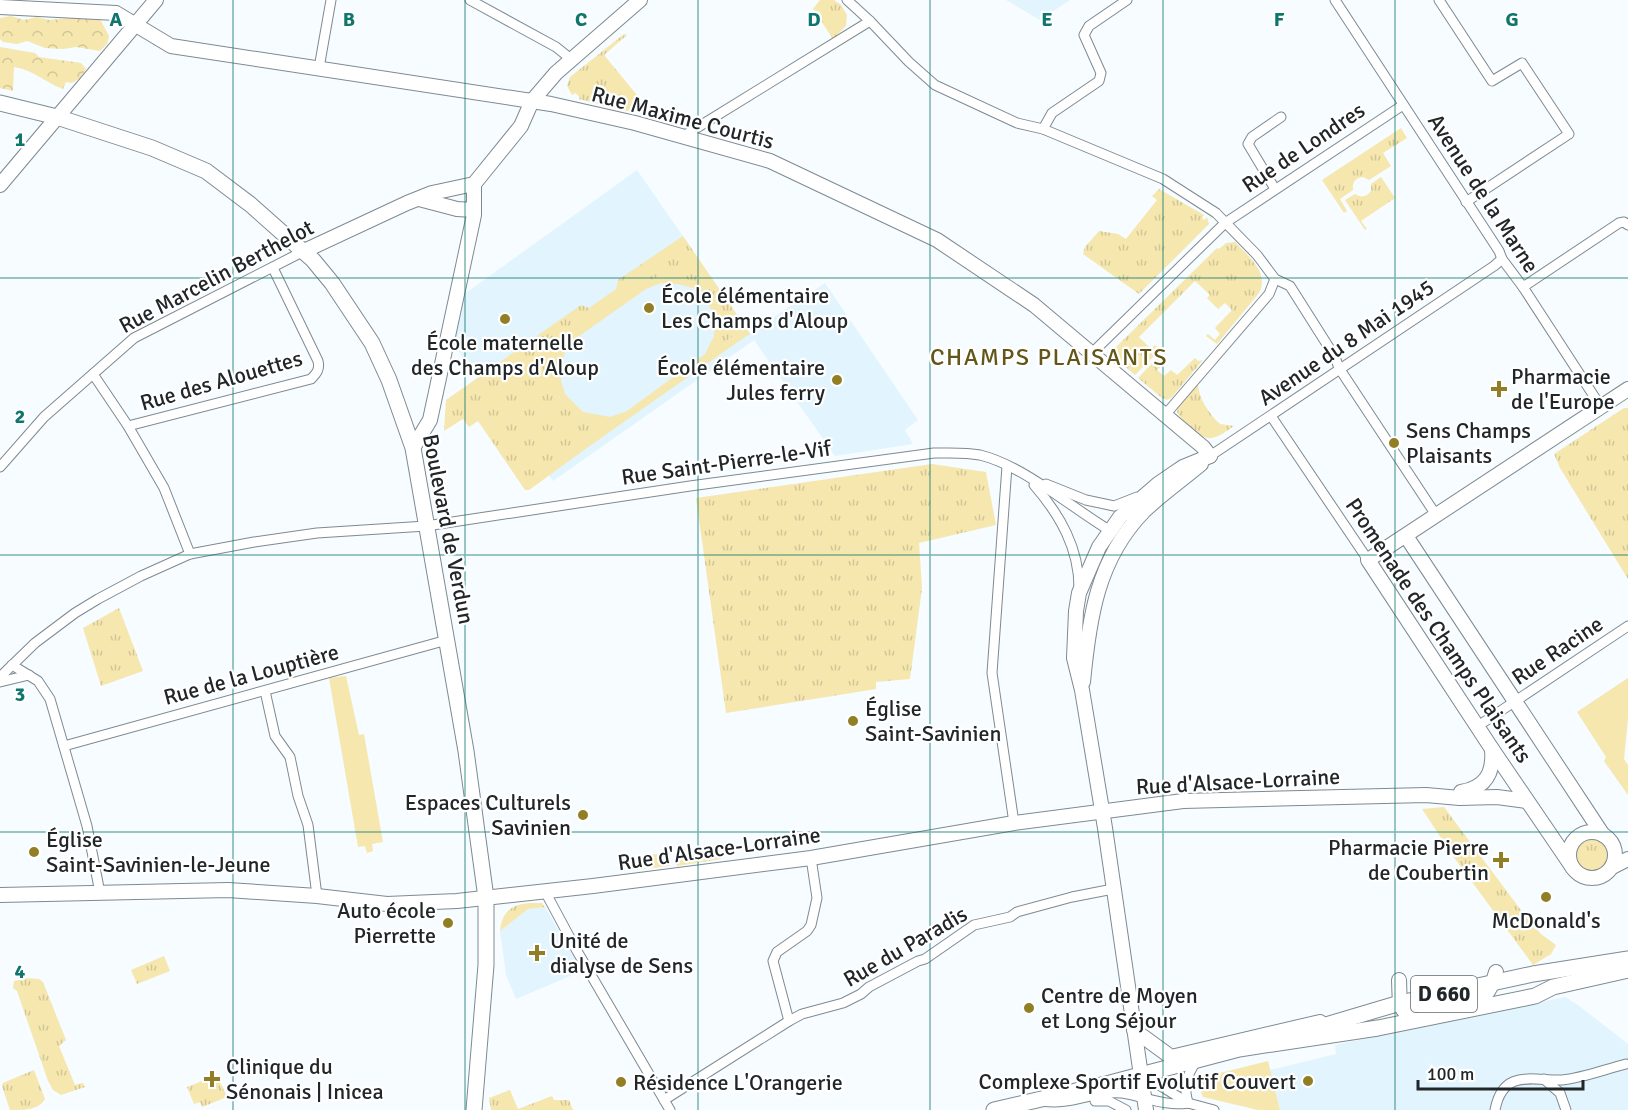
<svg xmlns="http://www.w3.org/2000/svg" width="1628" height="1110" font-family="Signika,sans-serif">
	<defs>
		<pattern id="grass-tufts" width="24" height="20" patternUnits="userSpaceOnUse" patternTransform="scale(1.5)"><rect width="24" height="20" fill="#f5e7ae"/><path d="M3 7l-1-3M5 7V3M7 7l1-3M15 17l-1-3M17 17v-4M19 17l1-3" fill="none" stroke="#d2c696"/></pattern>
		<pattern id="forest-crowns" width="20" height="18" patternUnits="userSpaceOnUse" patternTransform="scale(1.5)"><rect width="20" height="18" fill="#f5e7ae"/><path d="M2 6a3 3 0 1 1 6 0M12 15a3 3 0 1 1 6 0" fill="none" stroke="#d2c696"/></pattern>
	</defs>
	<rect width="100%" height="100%" fill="#f6fcff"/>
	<g fill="#e2f4fd">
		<polygon points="1006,0 1070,0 1040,20"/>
		<polygon points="637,170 750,333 825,283 918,420 905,430 913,444 835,456 754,340 553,481 454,345 466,293"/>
		<polygon points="545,907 582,971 516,999 506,975 500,931 528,909"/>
		<polygon points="1565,997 1578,1005 1628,1044 1628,1110 1280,1110 1270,1070 1336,1054 1335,1045"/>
	</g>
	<g fill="url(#grass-tufts)">
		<polygon points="820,0 834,0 841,5 847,15 846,26 833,39 813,9"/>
		<path d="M 624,34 L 627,35 L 604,55 L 641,100 C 637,105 633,110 626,111 L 579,99 L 580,97 L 575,93 L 572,95 L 567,86 L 570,77 Z"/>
		<path d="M 1401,128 L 1407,138 L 1383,153 L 1391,166 L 1369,180 L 1363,177 C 1355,178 1352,182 1353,190 L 1340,199 L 1347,211 L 1344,213 L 1322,180 Z"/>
		<path d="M 1381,177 L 1395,198 L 1361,221 L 1367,229 L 1365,230 L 1345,200 L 1355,194 C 1361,198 1367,197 1371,191 L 1371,184 Z"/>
		<polygon points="1159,189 1204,215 1202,218 1204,220 1207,217 1209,224 1139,294 1083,254 1085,247 1099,231 1118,234 1126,239 1157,200 1152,196"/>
		<polygon points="683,236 750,334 742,339 737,333 718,347 721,312 701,283 659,276 559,349 559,397 580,419 607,425 587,439 591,445 529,490 525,490 478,421 469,427 463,419 444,431 446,400 581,305 589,308 616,289 618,280"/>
		<path d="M 1235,242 C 1248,256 1270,273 1259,293 L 1217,344 L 1206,336 L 1208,334 L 1215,340 L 1220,334 L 1215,328 L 1232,310 L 1225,303 L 1218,309 L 1207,298 L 1210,295 L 1195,281 L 1139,337 L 1151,349 L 1155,345 L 1160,350 L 1135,375 L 1113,356 L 1112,351 L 1217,248 L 1219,249 L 1226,243 Z"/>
		<polygon points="1158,357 1164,363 1157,370 1164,376 1171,370 1177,375 1195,358 1198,361 1203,360 1172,397 1167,400 1162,398 1138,378"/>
		<path d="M 1198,381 C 1197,396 1209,414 1220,424 L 1234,426 C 1228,430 1219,437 1212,438 C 1200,440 1182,421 1177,412 L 1179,404 Z"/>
		<polygon points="1624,408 1628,408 1628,579 1560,468 1554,454"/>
		<polygon points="932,464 986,472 996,525 919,543 922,588 910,679 876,682 876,689 726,713 696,498"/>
		<polygon points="119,608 143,671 101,686 83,628"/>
		<polygon points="1444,807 1526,917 1541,934 1556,945 1551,954 1533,965 1453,856 1422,809"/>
		<circle cx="1592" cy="856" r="17"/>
		<polygon points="719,845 721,859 677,866 676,851"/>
		<polygon points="657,854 657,857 669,855 670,866 635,870 634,857"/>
		<path d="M 534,903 L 542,903 L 545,907 L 528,909 L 500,931 C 502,910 514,903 534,903 Z"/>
		<polygon points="164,956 170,971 137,984 131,970"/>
		<polygon points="28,978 39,979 43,982 66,1040 59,1046 75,1085 83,1083 85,1087 61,1095 53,1090 48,1081 17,991 13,988 14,981"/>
		<path d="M 34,1070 L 45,1099 C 39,1110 24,1110 10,1110 L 2,1086 L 3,1083 Z"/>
		<polygon points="217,1075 227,1097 202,1107 200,1102 194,1104 187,1087"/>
		<polygon points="510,1090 518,1109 552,1096 554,1100 569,1100 573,1110 491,1110 489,1098"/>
	</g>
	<g fill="url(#forest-crowns)">
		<polygon points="11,16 24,20 37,17 49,20 91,16 100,19 109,36 107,44 100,51 76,47 63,49 45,48 27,41 17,44 3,42 0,39 0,18"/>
		<path d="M 0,47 L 35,53 L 39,57 L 81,63 L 86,69 L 80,78 L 72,83 L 66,82 L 63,89 C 44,82 34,70 14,67 L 13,91 L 0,88 Z"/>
	</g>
	<g fill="#f5e7ae" fill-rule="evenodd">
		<path d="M 659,276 L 679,277 L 701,283 L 721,312 L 721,338 L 719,346 L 737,333 L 742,339 L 591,445 L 587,439 L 606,425 C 598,423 587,422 579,418 C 550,400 545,358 570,334 C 577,327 588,321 597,315 C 617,301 636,286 659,276 ZM 661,283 L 678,284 L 697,289 L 715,314 L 714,336 L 705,354 L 627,411 L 610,417 L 583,412 L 565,394 L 561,381 L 560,368 L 565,352 L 575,339 L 646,289 Z"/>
		<polygon points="346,676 359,735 364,734 383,842 372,844 373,851 367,853 365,846 358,847 329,678"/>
		<polygon points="1628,678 1628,718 1624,759 1628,765 1628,795 1604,761 1606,757 1577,712"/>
		<path d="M 1268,1061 L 1280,1110 L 1258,1110 L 1203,1097 C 1200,1092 1200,1082 1204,1077 Z"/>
	</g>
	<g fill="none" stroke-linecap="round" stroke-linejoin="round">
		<g stroke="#7e8a91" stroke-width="11">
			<g id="street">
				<polyline points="470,0 556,47 571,59"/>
				<polyline points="847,0 870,21 909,62 935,85 1017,123 1043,129 1163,179 1216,213 1257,255 1275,279 1290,286 1335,357 1339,368 1436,515"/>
				<polyline points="1335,0 1499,251 1502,259 1523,287 1601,407"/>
				<polyline points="1439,0 1492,81 1522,63 1569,134 1466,202"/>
				<polyline points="319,68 331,0"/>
				<polyline points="1043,129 1052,113 1099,81 1101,73 1084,35 1089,26 1127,0"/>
				<polyline points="682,137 870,21"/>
				<polyline points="1275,189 1248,144 1252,137 1281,117"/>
				<polyline points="1523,287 1619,223 1624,222 1628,225"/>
				<polyline points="1092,353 1225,223 1403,105"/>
				<polyline points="93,374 128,426 164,488 190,554"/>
				<polyline points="1165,415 1269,294 1275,279"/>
				<polyline points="1271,416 1368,560"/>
				<path d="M 128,426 L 311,379 C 317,373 320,369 318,361 L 273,268"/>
				<polyline points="1210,456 1494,266 1502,259"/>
				<polyline points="1007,466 992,673 1014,823"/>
				<polyline points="0,467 44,417 134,338 304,251"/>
				<polyline points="1046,484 1086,500 1114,506 1137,497"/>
				<path d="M 1034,485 C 1060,515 1079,548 1079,588"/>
				<polyline points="12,665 38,681 50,699 87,826 100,893"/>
				<path d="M 0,677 L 35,643 L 75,613 L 98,599 L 141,576 L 190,554 L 254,542 L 317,533 L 426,526 L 690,486 L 934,453 C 949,453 965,452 980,455 C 1022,465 1071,507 1109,530"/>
				<polyline points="0,682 29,675"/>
				<polyline points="265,691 275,736 290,757 298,796 308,825 317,896"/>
				<polyline points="1478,726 1628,626"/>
				<polyline points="64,746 447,640"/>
				<polyline points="548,891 548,897 577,951 670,1110"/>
				<polyline points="789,1021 773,961 777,952 807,931 811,925 817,898 811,858"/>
				<polyline points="1142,1074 1188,1103 1214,1110"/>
				<polyline points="1544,1079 1560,1093 1566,1110"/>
				<polyline points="664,1100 789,1021 802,1014 843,1003 861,994 869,987 918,961 925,959 974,925 1010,917 1017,912 1072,897 1113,889"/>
				<path d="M 1043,1101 C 1070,1106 1095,1090 1122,1093 C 1144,1096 1165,1107 1188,1103"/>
				<polyline points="1095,1101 1109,1101 1126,1110"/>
				<path d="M 1188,1103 C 1183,1084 1186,1078 1196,1061"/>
				<path d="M 1495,1110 C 1503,1068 1533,1081 1562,1080 C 1583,1078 1606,1069 1626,1064"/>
			</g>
		</g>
		<g stroke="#7e8a91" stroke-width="16">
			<g id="secondary">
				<polyline points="0,7 116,13 171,46 551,104 635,123 770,161 937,240 1034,305 1203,447 1210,456"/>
				<polyline points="0,185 156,0"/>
				<polyline points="419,199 457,209 474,210"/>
				<polyline points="304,251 407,203 432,193 474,184"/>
				<polyline points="413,448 430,420 474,215 474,184 521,126 532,101 556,73 640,0"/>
				<polyline points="1406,536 1603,835"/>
				<path d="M 1083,682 C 1089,619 1097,559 1144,511 C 1162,494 1182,480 1201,464"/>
				<path d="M 1461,792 C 1485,788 1494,774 1492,749"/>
				<circle cx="1592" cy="855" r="23"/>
				<polyline points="1612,867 1628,859"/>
				<polyline points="1573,868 1492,749 1368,560 1628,389"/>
				<polyline points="0,895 228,890 317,896 387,904 457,901 593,886 811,858 1014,823 1183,801 1426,795 1460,798 1497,797 1527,801"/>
				<path d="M 1399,980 C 1400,998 1397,1010 1414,1020"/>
				<path d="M 1462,1004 C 1485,1000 1490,994 1496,972"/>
				<polyline points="1134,1030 1171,1057 1320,1022"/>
				<polyline points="1146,1110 1105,828 1082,690 1074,658 1076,611 1079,593 1099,547 1120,517 1158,484 1174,473 1183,467 1210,456"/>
			</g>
		</g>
		<g stroke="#7e8a91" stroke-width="17">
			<g id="primary">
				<polyline points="0,103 57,117 152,148 206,171 251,205 313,260 332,283 372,343 389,380 413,448 466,751 486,898 486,965 474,1110"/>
				<polyline points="1309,1030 1400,1003 1533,974 1628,959"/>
				<polyline points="994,1110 1110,1083 1239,1049 1378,1028 1535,996 1553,987 1628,970"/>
			</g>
		</g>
		<use href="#street" stroke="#fff" stroke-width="9"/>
		<use href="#secondary" stroke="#fff" stroke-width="14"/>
		<use href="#primary" stroke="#fff" stroke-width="15"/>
	</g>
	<path fill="none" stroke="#0f766e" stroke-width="1.5" stroke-opacity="0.55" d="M 233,0 L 233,1110M 465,0 L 465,1110M 698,0 L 698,1110M 930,0 L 930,1110M 1163,0 L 1163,1110M 1395,0 L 1395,1110M 0,278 L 1628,278M 0,555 L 1628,555M 0,832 L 1628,832"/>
	<g fill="#927e25" stroke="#fff" stroke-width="2">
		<circle cx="649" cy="308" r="6"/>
		<circle cx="505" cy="319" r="6"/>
		<circle cx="837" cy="380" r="6"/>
		<path d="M1496 380h6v6h6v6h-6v6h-6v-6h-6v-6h6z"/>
		<circle cx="1394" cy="443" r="6"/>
		<circle cx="853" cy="721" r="6"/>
		<circle cx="583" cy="815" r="6"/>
		<circle cx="34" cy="852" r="6"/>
		<path d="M1498 851h6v6h6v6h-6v6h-6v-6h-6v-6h6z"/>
		<circle cx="1546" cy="897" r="6"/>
		<circle cx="448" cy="923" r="6"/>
		<path d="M534 944h6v6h6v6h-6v6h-6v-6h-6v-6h6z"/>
		<circle cx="1029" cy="1008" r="6"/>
		<path d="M209 1070h6v6h6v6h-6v6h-6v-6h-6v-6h6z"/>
		<circle cx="1308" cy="1081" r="6"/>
		<circle cx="621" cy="1082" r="6"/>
	</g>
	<g text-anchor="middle" stroke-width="4.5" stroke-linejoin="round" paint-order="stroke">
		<rect fill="#fff" stroke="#646768" stroke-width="1.5" x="1411" y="976" width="66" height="36" rx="4.5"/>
		<g font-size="21" font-weight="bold" fill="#212628">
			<text x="1444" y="1001">D 660</text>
		</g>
		<g font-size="22" fill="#212628" stroke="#fff">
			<text transform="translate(683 117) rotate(15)" y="8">Rue Maxime Courtis</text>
			<text transform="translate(1303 147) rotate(-34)" y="8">Rue de Londres</text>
			<text transform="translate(1484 193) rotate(57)" y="8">Avenue de la Marne</text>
			<text transform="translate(216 276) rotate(-28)" y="8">Rue Marcelin Berthelot</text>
			<text transform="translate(1346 342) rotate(-34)" y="8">Avenue du 8 Mai 1945</text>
			<text transform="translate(221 380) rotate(-16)" y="8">Rue des Alouettes</text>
			<text transform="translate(726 462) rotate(-8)" y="8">Rue Saint-Pierre-le-Vif</text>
			<text transform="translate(449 529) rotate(79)" y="8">Boulevard de Verdun</text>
			<text transform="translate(1439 630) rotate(56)" y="8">Promenade des Champs Plaisants</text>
			<text transform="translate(1557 650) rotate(-34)" y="8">Rue Racine</text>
			<text transform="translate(251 674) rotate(-15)" y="8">Rue de la Louptière</text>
			<text transform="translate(1238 781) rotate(-3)" y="8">Rue d'Alsace-Lorraine</text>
			<text transform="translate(719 848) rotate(-8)" y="8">Rue d'Alsace-Lorraine</text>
			<text transform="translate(905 946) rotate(-30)" y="8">Rue du Paradis</text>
		</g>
		<g font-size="22" fill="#212628" stroke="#fff" text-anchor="start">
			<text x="661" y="303">École élémentaire<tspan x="661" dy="25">Les Champs d'Aloup</tspan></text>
			<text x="505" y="350" text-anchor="middle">École maternelle<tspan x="505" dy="25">des Champs d'Aloup</tspan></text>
			<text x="825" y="375" text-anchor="end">École élémentaire<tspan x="825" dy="25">Jules ferry</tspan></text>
			<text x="1511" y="384">Pharmacie<tspan x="1511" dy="25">de l'Europe</tspan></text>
			<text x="1406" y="438">Sens Champs<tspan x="1406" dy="25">Plaisants</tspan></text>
			<text x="865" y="716">Église<tspan x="865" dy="25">Saint-Savinien</tspan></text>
			<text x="571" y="810" text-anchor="end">Espaces Culturels<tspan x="571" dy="25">Savinien</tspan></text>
			<text x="46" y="847">Église<tspan x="46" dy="25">Saint-Savinien-le-Jeune</tspan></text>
			<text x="1489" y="855" text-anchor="end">Pharmacie Pierre<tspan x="1489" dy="25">de Coubertin</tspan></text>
			<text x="436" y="918" text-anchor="end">Auto école<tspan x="436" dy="25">Pierrette</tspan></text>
			<text x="1546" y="928" text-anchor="middle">McDonald's</text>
			<text x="550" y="948">Unité de<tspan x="550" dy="25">dialyse de Sens</tspan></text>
			<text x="1041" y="1003">Centre de Moyen<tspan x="1041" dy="25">et Long Séjour</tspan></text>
			<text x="226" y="1074">Clinique du<tspan x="226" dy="25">Sénonais | Inicea</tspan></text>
			<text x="1296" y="1089" text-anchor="end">Complexe Sportif Evolutif Couvert</text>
			<text x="633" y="1090">Résidence L'Orangerie</text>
		</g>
		<g font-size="24" letter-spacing="1.5" fill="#635619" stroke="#fff">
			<text x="1049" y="365">CHAMPS PLAISANTS</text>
		</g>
	</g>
	<g font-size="20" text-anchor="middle" font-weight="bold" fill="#0f766e" stroke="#fff" stroke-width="4.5" stroke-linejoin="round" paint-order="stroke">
		<text x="116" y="26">A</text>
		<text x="349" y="26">B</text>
		<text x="581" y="26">C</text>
		<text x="814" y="26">D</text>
		<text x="1047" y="26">E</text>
		<text x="1279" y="26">F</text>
		<text x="1512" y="26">G</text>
		<text x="20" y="146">1</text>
		<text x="20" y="423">2</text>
		<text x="20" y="701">3</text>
		<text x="20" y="978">4</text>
	</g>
	<path d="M1418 1080v9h165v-9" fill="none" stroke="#212628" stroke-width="3"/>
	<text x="1427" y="1080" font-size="18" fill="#212628" stroke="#ffffff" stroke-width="4.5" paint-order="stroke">100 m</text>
</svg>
